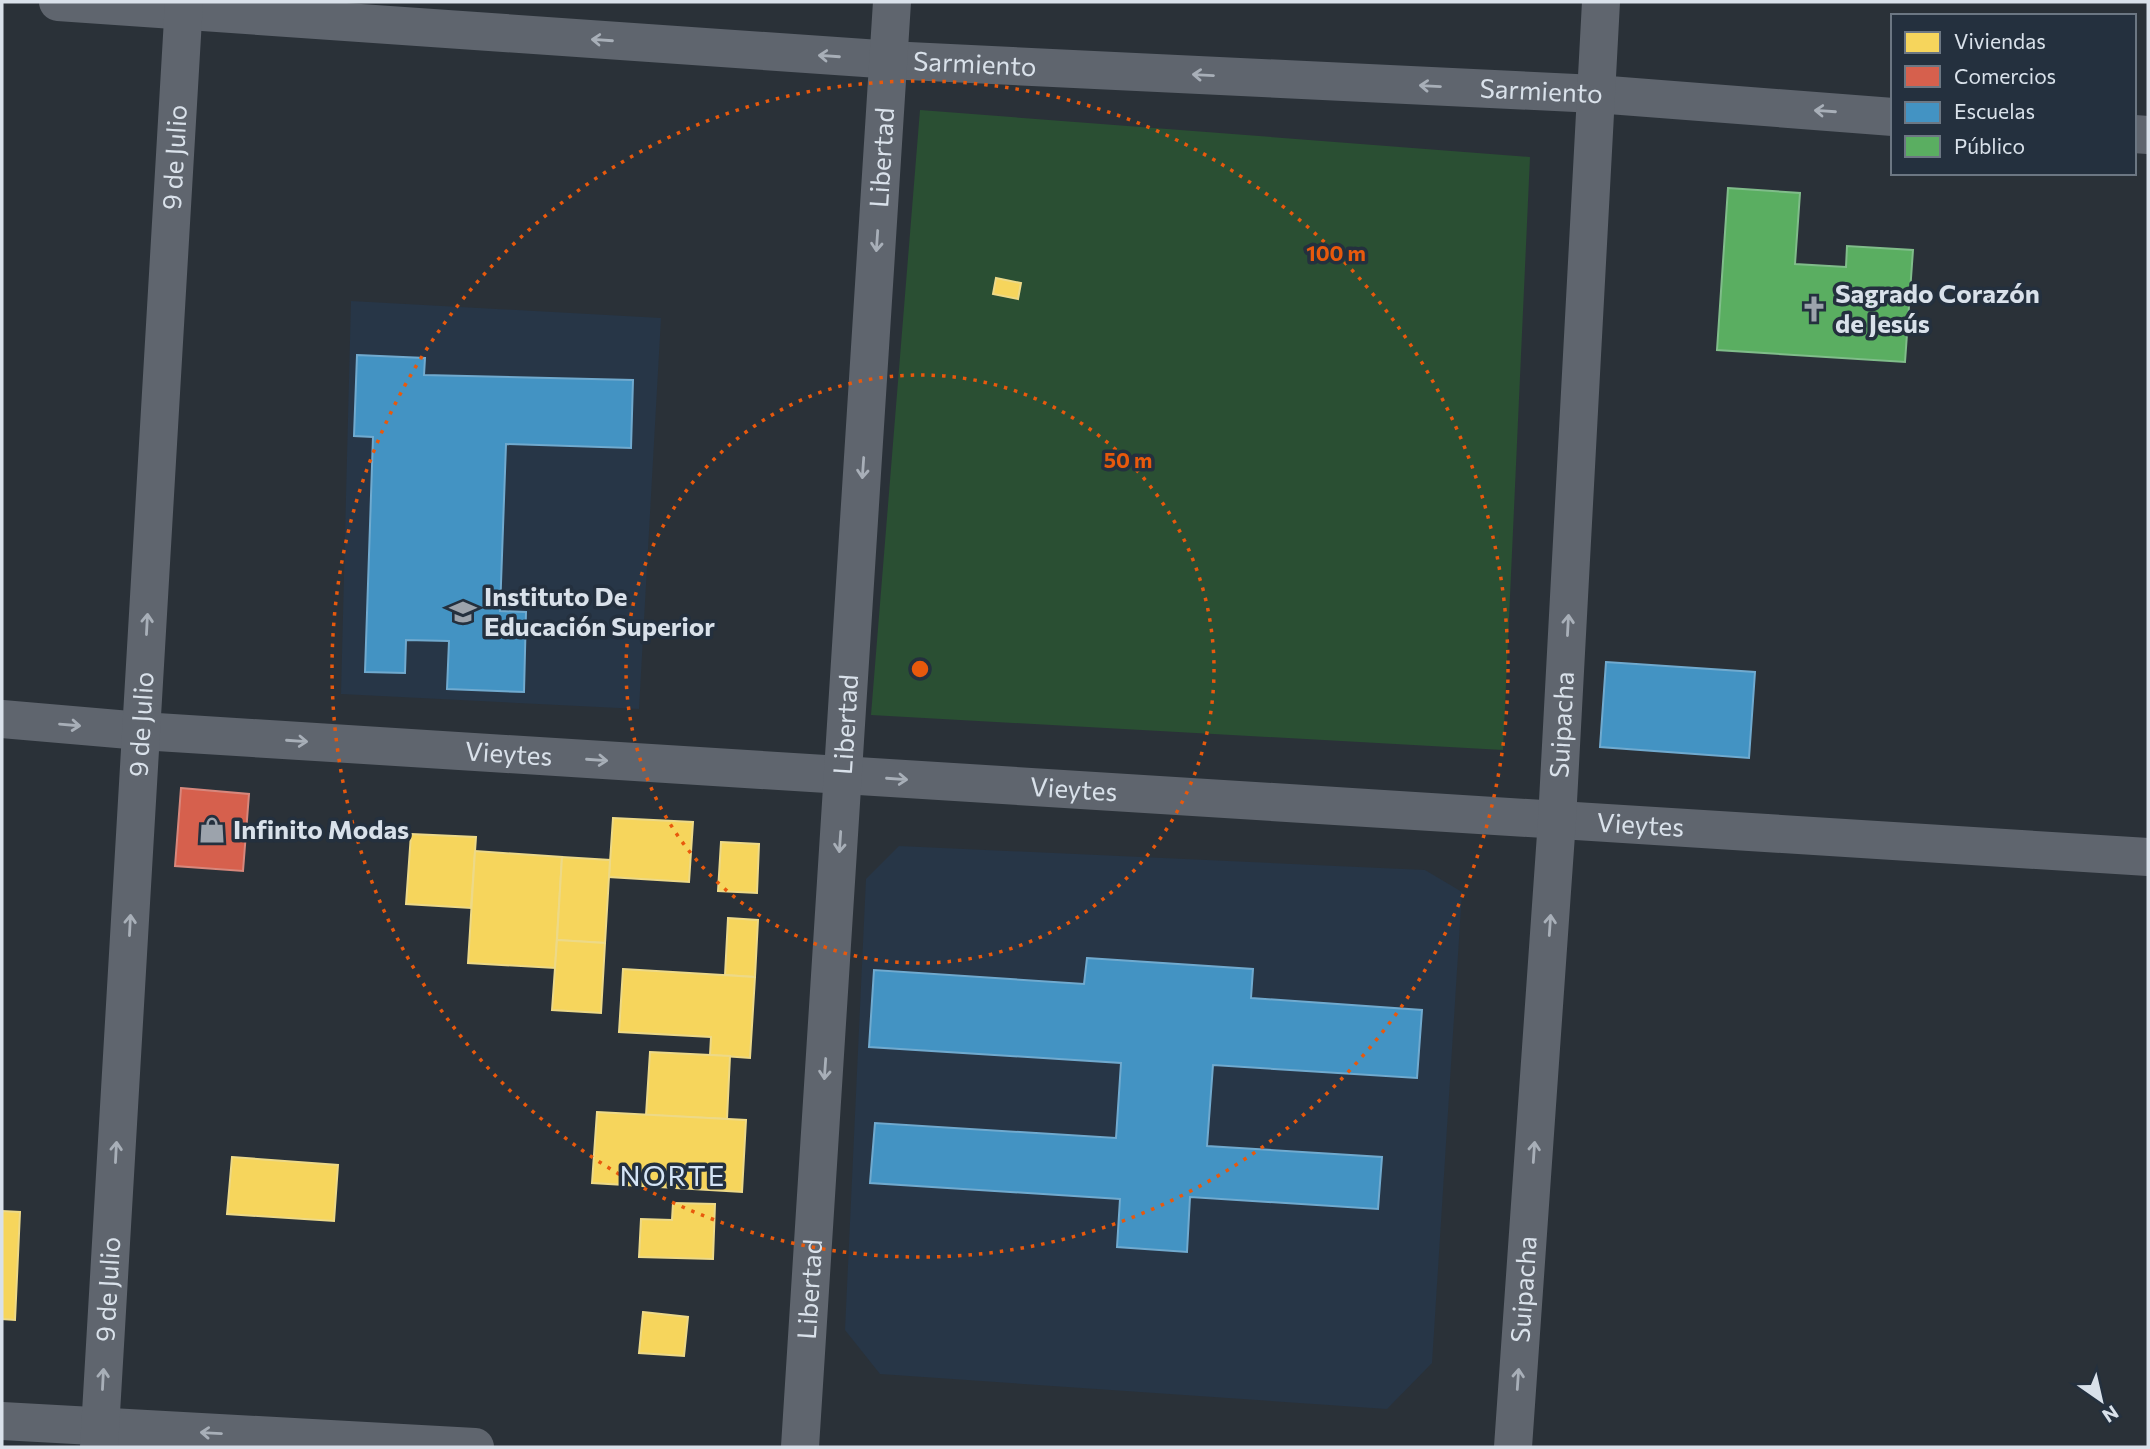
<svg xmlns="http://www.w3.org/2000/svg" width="2150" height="1449" font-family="Commissioner,sans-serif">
	<rect width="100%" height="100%" fill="#2a3138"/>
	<g fill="#273647">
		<polygon points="351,301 661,318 639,709 341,694"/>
		<polygon points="899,846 1425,870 1462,892 1432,1363 1387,1409 880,1374 845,1330 866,879"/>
	</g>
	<polygon fill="#2a4f33" points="920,110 1530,157 1503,750 871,715"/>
	<g fill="#f6d55c" stroke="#edd987" stroke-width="2">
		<polygon points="996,278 1021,283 1018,299 993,294"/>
		<polygon points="613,818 693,822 689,882 609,877"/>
		<polygon points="411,834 476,837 471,908 406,904"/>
		<polygon points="721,842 759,844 757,893 718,891"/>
		<polygon points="475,851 562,857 555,968 468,963"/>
		<polygon points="562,857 610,860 605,943 557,940"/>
		<polygon points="728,918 758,920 755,977 725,975"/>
		<polygon points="557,940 605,943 601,1013 552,1010"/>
		<polygon points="623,969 755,977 750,1058 710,1055 711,1037 619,1032"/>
		<polygon points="650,1052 730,1056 727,1119 646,1115"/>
		<polygon points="597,1112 746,1120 742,1192 592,1183"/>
		<polygon points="232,1157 338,1165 334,1221 227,1214"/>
		<polygon points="673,1203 715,1204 713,1259 639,1257 641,1219 672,1220"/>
		<polygon points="2,1211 20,1212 15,1320 2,1319"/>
		<polygon points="643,1312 688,1317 684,1356 639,1353"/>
	</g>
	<polygon fill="#d6604d" stroke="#d7877c" stroke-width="2" points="181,788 249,794 243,871 175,866"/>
	<g fill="#4393c3" stroke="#70aacf" stroke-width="2">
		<polygon points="357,355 425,358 424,375 633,380 631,448 506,444 500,611 526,612 524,692 447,689 449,641 406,640 405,673 365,672 373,437 354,436"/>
		<polygon points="1606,662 1755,672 1749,758 1600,747"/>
		<polygon points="1087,958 1253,969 1251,998 1422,1010 1417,1078 1213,1065 1207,1146 1382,1157 1378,1209 1190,1197 1187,1252 1117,1247 1120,1199 870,1183 875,1123 1116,1138 1121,1063 869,1047 874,970 1084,984"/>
	</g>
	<polygon fill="#5aae61" stroke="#80bd8a" stroke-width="2" points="1728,188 1800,193 1795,264 1846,267 1847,246 1913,250 1905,362 1717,350"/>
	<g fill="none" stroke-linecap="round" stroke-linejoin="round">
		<g stroke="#5f656e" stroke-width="38">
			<path id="s1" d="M 58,2 L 908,61 L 1596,94 L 1893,117"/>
			<polyline points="2134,134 2148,135"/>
			<path id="s2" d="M 2,719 L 141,731 L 2148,857"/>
			<polyline points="2,1421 475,1447"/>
			<path id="s3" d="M 99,1447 L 184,2"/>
			<path id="s4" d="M 800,1447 L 892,2"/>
			<path id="s5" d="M 1513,1447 L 1557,820 L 1601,2"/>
		</g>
	</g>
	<defs><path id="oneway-shaft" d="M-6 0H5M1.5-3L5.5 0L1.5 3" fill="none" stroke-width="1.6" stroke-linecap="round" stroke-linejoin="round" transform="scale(1.75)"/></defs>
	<g stroke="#a8afb8">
		<use href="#oneway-shaft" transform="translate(602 40) rotate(-176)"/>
		<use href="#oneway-shaft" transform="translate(829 56) rotate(-176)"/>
		<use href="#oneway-shaft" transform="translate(1203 75) rotate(-177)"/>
		<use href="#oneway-shaft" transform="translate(1430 86) rotate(-177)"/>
		<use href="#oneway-shaft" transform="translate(1825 111) rotate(-176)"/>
		<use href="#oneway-shaft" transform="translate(877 241) rotate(94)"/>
		<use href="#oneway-shaft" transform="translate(863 468) rotate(94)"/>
		<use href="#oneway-shaft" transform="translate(147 624) rotate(-87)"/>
		<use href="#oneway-shaft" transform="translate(1568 625) rotate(-87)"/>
		<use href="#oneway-shaft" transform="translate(70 725) rotate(5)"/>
		<use href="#oneway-shaft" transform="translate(297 741) rotate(4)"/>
		<use href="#oneway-shaft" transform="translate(597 760) rotate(4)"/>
		<use href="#oneway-shaft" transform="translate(897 779) rotate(4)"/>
		<use href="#oneway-shaft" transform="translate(840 842) rotate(94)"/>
		<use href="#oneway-shaft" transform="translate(130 925) rotate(-87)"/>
		<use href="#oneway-shaft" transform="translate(1550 925) rotate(-86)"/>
		<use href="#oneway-shaft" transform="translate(825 1069) rotate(94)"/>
		<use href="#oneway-shaft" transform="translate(116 1152) rotate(-87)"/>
		<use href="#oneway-shaft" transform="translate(1534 1152) rotate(-86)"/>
		<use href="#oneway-shaft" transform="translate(103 1379) rotate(-87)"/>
		<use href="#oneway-shaft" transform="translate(1518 1379) rotate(-86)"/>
		<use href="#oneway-shaft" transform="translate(211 1433) rotate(-177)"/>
	</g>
	<g fill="none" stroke="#e8590c" stroke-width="3.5" stroke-dasharray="3.5 7">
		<circle cx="920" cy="669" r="294"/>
		<circle cx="920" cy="669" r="588"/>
	</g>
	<defs>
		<g id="church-bare" transform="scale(2.1)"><path d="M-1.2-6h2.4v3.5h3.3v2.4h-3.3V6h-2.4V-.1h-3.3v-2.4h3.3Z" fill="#9ca3ac" stroke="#24303e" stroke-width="2.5" paint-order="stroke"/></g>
		<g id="university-bare" transform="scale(2.1)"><path d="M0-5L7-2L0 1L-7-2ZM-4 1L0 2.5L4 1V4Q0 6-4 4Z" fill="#9ca3ac" stroke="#24303e" stroke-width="2.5" paint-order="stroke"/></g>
		<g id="shop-bare" transform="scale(2.1)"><path d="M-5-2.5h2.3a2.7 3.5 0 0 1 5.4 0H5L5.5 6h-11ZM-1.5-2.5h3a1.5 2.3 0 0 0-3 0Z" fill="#9ca3ac" stroke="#24303e" stroke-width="2.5" paint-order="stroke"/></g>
	</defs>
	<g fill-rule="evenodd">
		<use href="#church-bare" x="1814" y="309"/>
		<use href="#university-bare" x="463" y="612"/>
		<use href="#shop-bare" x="212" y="830"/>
	</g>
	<g text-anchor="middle" stroke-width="7" stroke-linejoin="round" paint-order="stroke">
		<g font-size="26" fill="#d9e1ea" stroke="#24303e">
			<text dy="9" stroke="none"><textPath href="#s1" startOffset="919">Sarmiento</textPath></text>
			<text dy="9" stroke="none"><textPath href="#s1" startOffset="1486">Sarmiento</textPath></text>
			<text dy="9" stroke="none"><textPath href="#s3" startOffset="1292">9 de Julio</textPath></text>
			<text dy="9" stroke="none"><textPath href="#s4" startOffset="1292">Libertad</textPath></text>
			<text dy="9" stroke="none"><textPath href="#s3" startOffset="724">9 de Julio</textPath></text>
			<text dy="9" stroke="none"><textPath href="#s4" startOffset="724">Libertad</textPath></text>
			<text dy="9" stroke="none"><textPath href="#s5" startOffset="724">Suipacha</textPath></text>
			<text dy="9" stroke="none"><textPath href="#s2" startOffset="508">Vieytes</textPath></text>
			<text dy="9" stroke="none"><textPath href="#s2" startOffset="1074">Vieytes</textPath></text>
			<text dy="9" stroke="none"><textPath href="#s2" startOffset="1642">Vieytes</textPath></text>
			<text dy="9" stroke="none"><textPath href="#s4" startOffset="158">Libertad</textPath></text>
			<text dy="9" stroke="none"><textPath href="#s3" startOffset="158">9 de Julio</textPath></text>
			<text dy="9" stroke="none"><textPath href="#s5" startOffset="158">Suipacha</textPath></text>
		</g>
		<g font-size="26" font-weight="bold" fill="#d9e1ea" stroke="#24303e" text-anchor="start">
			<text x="1835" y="303">Sagrado Corazón<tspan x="1835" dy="30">de Jesús</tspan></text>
			<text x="484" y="606">Instituto De<tspan x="484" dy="30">Educación Superior</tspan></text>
			<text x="233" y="839">Infinito Modas</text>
		</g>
		<g font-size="28" letter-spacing="2" fill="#d4e4f6" stroke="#24303e">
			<text x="673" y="1186">NORTE</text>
		</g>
	</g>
	<circle cx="920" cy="669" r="10" fill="#e8590c" stroke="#24303e" stroke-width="3.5"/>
	<g font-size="21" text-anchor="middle" font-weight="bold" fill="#e8590c" stroke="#24303e" stroke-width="7" stroke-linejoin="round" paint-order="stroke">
		<text x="1336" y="261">100 m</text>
		<text x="1128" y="468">50 m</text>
	</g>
	<rect width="2150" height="1449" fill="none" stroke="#d9e1ea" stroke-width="7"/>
	<rect x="1891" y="14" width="245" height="161" fill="#24303e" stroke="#6c7783" stroke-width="2"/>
	<rect x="1905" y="32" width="35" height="21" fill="#f6d55c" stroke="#6c7783" stroke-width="2"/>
	<text x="1954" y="49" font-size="21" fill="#d9e1ea">Viviendas</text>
	<rect x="1905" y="66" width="35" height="21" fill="#d6604d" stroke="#6c7783" stroke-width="2"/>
	<text x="1954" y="84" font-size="21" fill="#d9e1ea">Comercios</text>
	<rect x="1905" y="102" width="35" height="21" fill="#4393c3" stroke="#6c7783" stroke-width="2"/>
	<text x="1954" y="119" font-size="21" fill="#d9e1ea">Escuelas</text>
	<rect x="1905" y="136" width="35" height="21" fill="#5aae61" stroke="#6c7783" stroke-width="2"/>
	<text x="1954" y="154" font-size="21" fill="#d9e1ea">Público</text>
	<g transform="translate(2101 1400) rotate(146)" stroke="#24303e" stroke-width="5" paint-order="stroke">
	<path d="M0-5L12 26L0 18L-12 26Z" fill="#d9e1ea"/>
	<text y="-10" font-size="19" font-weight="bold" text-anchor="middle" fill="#d9e1ea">N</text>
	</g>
</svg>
